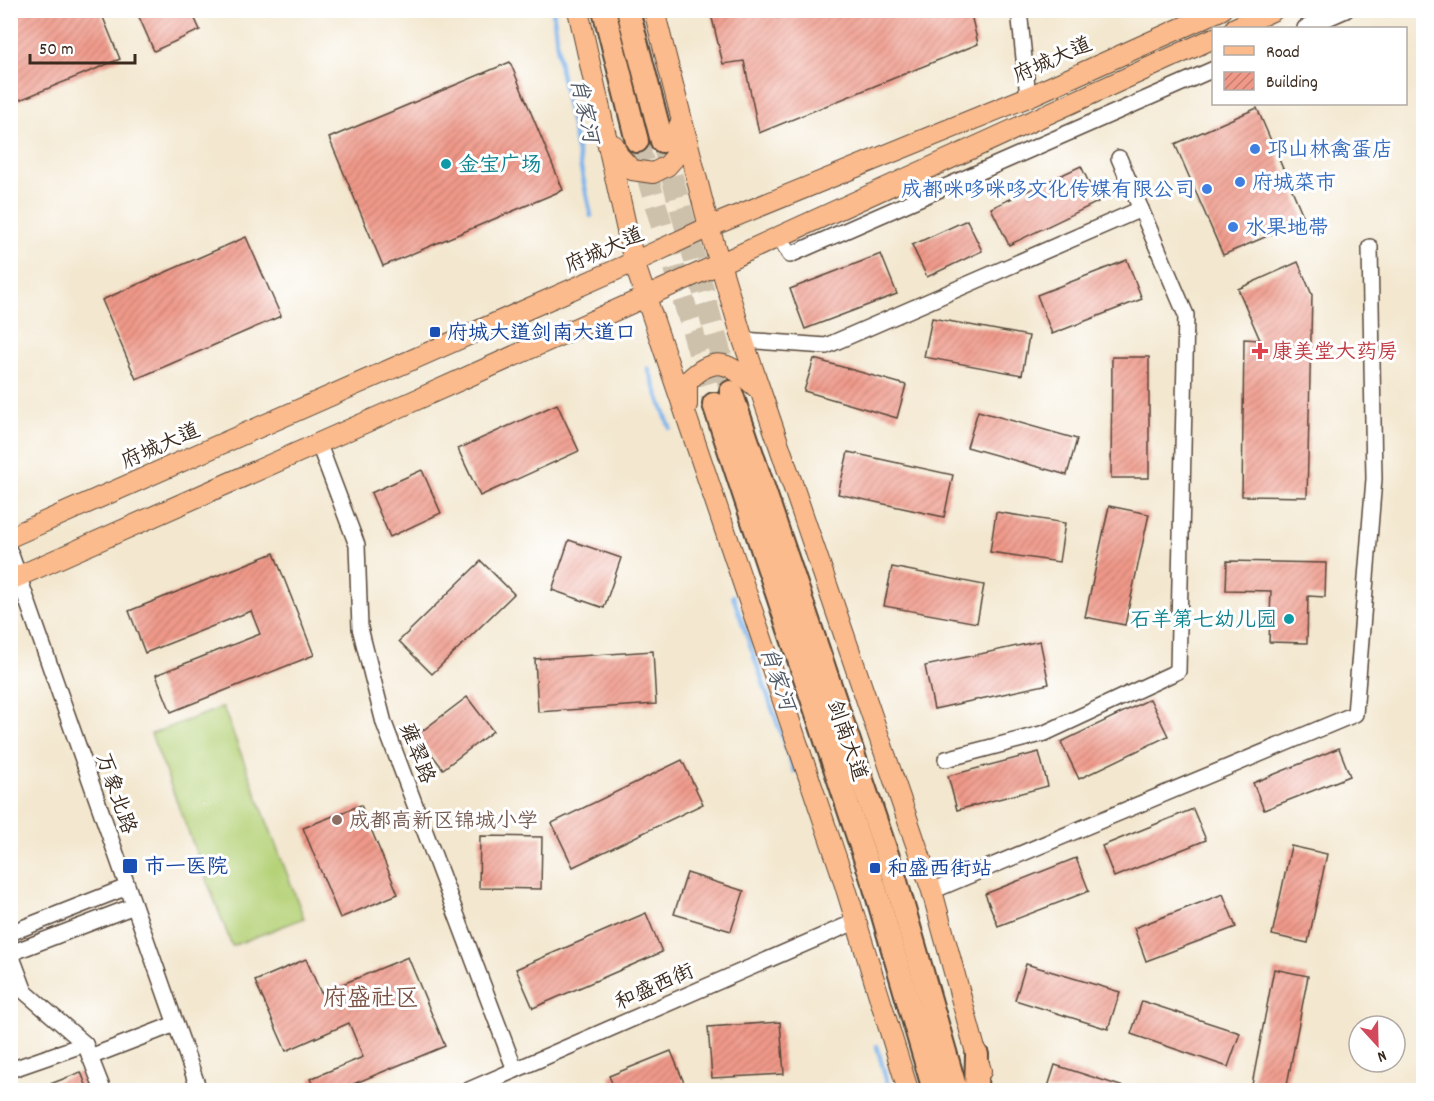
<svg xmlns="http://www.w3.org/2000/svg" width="1434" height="1101" font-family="Dekko,'LXGW WenKai TC',sans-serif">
	<defs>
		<pattern id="building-hatch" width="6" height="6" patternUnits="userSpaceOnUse" patternTransform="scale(1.5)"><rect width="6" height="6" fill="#f09989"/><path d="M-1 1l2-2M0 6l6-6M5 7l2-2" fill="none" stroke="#c47d6f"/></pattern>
	</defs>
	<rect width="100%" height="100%" fill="#fff"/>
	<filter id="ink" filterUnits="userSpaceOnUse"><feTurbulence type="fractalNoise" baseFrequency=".0167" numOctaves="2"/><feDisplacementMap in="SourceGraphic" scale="12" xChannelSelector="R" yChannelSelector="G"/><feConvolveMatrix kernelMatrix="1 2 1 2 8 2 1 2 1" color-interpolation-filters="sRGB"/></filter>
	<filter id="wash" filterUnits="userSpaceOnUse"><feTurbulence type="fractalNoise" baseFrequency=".008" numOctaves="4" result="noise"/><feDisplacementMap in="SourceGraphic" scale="24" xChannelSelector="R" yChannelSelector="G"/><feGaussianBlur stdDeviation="1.35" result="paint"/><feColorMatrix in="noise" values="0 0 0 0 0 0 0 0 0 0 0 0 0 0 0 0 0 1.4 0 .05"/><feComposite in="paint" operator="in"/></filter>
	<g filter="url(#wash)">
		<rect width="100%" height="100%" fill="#f3e7cf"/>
		<polygon fill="#b5d278" stroke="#787e4b" stroke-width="1.5" points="223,707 304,918 232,946 151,734"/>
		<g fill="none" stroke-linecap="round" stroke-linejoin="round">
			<g stroke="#7bb4eb" stroke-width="4.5">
				<polyline points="553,10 560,68 591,216"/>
				<polyline points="648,368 670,428"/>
				<polyline points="733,596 794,771"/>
				<polyline points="877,1046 889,1090"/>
			</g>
		</g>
		<g id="blocks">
			<g fill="url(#building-hatch)">
				<polygon points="10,10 100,10 120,59 10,104"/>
				<polygon points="136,10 191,10 200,30 154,51"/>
				<polygon points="710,10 774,10 776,18 805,10 970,10 978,44 759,133 744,61 723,64"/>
				<polygon points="510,62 563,190 383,266 329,138"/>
				<polygon points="1257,108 1305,220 1223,255 1175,144"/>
				<polygon points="1081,166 1098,202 1009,245 991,208"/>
				<polygon points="967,220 982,251 927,277 912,245"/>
				<polygon points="246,237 281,316 136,379 102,300"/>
				<polygon points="881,254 897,294 805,329 790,289"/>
				<polygon points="1127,260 1142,299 1052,334 1037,295"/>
				<polygon points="1298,262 1312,295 1307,497 1242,496 1244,339 1260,340 1238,289"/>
				<polygon points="932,318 1029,336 1022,375 924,357"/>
				<polygon points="1112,357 1149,357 1149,478 1111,478"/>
				<polygon points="814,359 906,385 897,418 804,391"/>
				<polygon points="557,404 579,451 480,496 458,449"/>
				<polygon points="978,411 1077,439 1067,475 967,447"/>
				<polygon points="848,452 953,475 944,517 838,494"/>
				<polygon points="422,470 441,513 390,537 371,493"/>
				<polygon points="1109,506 1149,514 1125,625 1085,617"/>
				<polygon points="996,512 1065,523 1059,562 990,552"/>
				<polygon points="569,540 621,558 604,608 552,590"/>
				<polygon points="274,553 314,655 171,712 156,675 260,634 251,611 145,653 129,611"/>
				<polygon points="481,561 514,594 432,674 399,641"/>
				<polygon points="1227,561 1326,563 1325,597 1308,596 1307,643 1269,642 1271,591 1226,590"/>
				<polygon points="892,567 984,585 977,623 884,606"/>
				<polygon points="1040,641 1049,684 934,709 925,666"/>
				<polygon points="653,651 656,704 538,712 535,659"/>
				<polygon points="467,697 493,731 443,769 417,735"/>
				<polygon points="1150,699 1168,736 1079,779 1061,742"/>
				<polygon points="1339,748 1350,776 1264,810 1253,783"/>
				<polygon points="1039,752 1048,786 957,810 948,776"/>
				<polygon points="682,760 703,804 573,867 552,823"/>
				<polygon points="361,805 398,894 340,918 303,828"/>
				<polygon points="1193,809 1206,840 1114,877 1102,846"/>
				<polygon points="480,836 542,837 541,889 479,888"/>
				<polygon points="1291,846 1327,854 1308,943 1272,935"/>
				<polygon points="1076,858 1089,891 998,926 985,894"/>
				<polygon points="687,873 744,891 731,931 674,914"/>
				<polygon points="1223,894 1236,927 1146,961 1134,928"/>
				<polygon points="646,913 662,952 533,1008 516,969"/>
				<polygon points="408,957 445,1046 339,1090 315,1090 310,1079 363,1057 349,1023 286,1051 255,981 306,959 321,993"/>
				<polygon points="1026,964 1120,992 1108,1029 1015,1000"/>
				<polygon points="1274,969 1308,976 1286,1090 1251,1090"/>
				<polygon points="1142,1001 1240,1033 1228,1067 1131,1034"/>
				<polygon points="780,1022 784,1074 712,1078 708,1027"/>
				<polygon points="671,1051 687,1090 615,1090 609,1076"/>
				<polygon points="1055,1065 1127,1088 1127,1090 1047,1090"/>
				<polygon points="81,1072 88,1090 35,1090"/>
			</g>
		</g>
	</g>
	<g filter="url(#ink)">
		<use href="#blocks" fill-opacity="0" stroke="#574639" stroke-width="1.5"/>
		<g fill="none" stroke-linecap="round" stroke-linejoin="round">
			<g stroke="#cec1ac" stroke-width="22" stroke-dasharray="22 11" stroke-linecap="butt">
				<polyline points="637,141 714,404"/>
				<polyline points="663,144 731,392"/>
			</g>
			<g stroke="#574639" stroke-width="18">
				<g id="minor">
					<polyline points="1019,10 1028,97"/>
					<polyline points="1305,28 1346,10"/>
					<polyline points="779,236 790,255 1214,69"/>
					<polyline points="743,340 826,346 1141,209"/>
					<polyline points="318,442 357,545 360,628 384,723 515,1070"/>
					<polyline points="10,552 199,1090"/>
					<polyline points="946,759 1045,733 1178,671 1186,315 1119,158"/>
					<polyline points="932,891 1355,714 1374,479 1370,247"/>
					<polyline points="10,933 127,887"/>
					<polyline points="10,952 25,992 85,1044 103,1090"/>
					<polyline points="11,953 134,906"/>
					<polyline points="90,1057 175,1024"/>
					<polyline points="10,1070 85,1044"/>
					<polyline points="469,1090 857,921"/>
				</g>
			</g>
			<g stroke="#574639" stroke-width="22">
				<g id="major">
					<polyline points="578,10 634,262 840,869 908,1090"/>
					<polyline points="654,10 709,227 743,340 932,891 981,1071"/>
					<polyline points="1235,28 1274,10"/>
					<polyline points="614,145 618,155 632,170 653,173 667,166 675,157 678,142 679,126"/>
					<path d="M 687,405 L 687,382 C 717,351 731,365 758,389"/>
					<polyline points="10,537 634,262 709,227 1028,97 1221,10"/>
					<polyline points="10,580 398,408 719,264 1214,38"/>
				</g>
			</g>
			<g stroke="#574639" stroke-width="26">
				<g id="highway">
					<polyline points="604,10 637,141"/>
					<polyline points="628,10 662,141"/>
					<polyline points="731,392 895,878 956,1090"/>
					<polyline points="714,404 875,888 934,1090"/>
					<polyline points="976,1090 977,1055"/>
				</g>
			</g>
			<use href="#minor" stroke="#fff" stroke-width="15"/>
			<use href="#major" stroke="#fbbb8c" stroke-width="20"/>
			<use href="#highway" stroke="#fbbb8c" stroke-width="22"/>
			<g stroke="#3b2a1e" stroke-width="7">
				<polyline id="rail" points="1421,1090 1424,1042"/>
			</g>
			<use href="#rail" stroke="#fff" stroke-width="4.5" stroke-dasharray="14" stroke-linecap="butt"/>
		</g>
	</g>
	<g fill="#3f7fe0" stroke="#fff" stroke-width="2">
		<circle cx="1255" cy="149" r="6"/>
		<circle cx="1240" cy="182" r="6"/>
		<circle cx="1207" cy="189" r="6"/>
		<circle cx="1233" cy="227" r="6"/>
	</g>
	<g fill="#0f9aa8" stroke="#fff" stroke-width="2">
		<circle cx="446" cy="164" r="6"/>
		<circle cx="1289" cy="619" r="6"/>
	</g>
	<g fill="#1a4fb4" stroke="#fff" stroke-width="2">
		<rect x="429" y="326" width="12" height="12" rx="3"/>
		<rect x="122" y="858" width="16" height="16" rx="3"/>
		<rect x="869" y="862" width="12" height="12" rx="3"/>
	</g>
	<path fill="#e0444e" stroke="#fff" stroke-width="2" d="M1257 342h6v6h6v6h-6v6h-6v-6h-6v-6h6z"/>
	<circle fill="#8d6e63" stroke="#fff" stroke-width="2" cx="337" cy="820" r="6"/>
	<g text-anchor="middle" stroke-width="6" stroke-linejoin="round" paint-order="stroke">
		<g font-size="21" fill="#3b2a1e" stroke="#fff">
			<text transform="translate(1052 59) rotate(-24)" y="7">府城大道</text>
			<text transform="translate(604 249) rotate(-24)" y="7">府城大道</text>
			<text transform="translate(160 445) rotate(-24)" y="7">府城大道</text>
			<text transform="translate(848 740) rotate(71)" y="7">剑南大道</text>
			<text transform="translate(418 753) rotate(69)" y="7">雍翠路</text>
			<text transform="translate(117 793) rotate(71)" y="7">万象北路</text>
			<text transform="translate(654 986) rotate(-24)" y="7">和盛西街</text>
		</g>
		<g font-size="21" fill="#366cbe" stroke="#fff" text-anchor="start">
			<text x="1267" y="156">邛山林禽蛋店</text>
			<text x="1252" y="189">府城菜市</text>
			<text x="1195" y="196" text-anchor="end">成都咪哆咪哆文化传媒有限公司</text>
			<text x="1245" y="234">水果地带</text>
		</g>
		<g font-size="21" fill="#0d838f" stroke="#fff" text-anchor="start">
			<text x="458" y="171">金宝广场</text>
			<text x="1277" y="626" text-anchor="end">石羊第七幼儿园</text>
		</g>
		<g font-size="21" fill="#164399" stroke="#fff" text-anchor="start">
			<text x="447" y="339">府城大道剑南大道口</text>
			<text x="144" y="873">市一医院</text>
			<text x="887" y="875">和盛西街站</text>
		</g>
		<g font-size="21" fill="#be3a42" stroke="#fff" text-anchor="start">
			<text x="1272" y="358">康美堂大药房</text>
		</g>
		<g font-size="21" fill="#785e54" stroke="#fff" text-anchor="start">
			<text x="349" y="827">成都高新区锦城小学</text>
		</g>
		<g font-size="22" font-style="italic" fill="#515a66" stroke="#fff">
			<text transform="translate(586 110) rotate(78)" y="8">肖家河</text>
			<text transform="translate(779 678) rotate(71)" y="8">肖家河</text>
		</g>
		<g font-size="24" fill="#7a5143" stroke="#fff">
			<text x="371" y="1005">府盛社区</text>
		</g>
	</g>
	<rect width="1434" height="1101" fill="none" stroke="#fff" stroke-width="36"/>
	<rect x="1212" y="27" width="195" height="78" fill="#ffffff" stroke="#b1aaa5" stroke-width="1.5"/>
	<rect x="1224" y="46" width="30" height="9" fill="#fbbb8c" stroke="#b1aaa5" stroke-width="1.5"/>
	<text x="1266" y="57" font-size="18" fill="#3b2a1e">Road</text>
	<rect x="1224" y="72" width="30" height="18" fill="url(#building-hatch)" stroke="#b1aaa5" stroke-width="1.5"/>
	<text x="1266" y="87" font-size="18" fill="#3b2a1e">Building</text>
	<g transform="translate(1377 1044) rotate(158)"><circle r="28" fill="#ffffff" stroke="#b1aaa5" stroke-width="1.5"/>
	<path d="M0-4.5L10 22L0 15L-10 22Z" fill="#d1495b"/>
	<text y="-9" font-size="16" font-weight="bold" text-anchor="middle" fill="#3b2a1e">N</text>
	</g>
	<path d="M30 54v9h105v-9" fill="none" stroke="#3b2a1e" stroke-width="3"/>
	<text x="39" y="54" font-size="18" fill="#3b2a1e" stroke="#ffffff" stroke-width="4.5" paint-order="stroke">50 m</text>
</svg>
